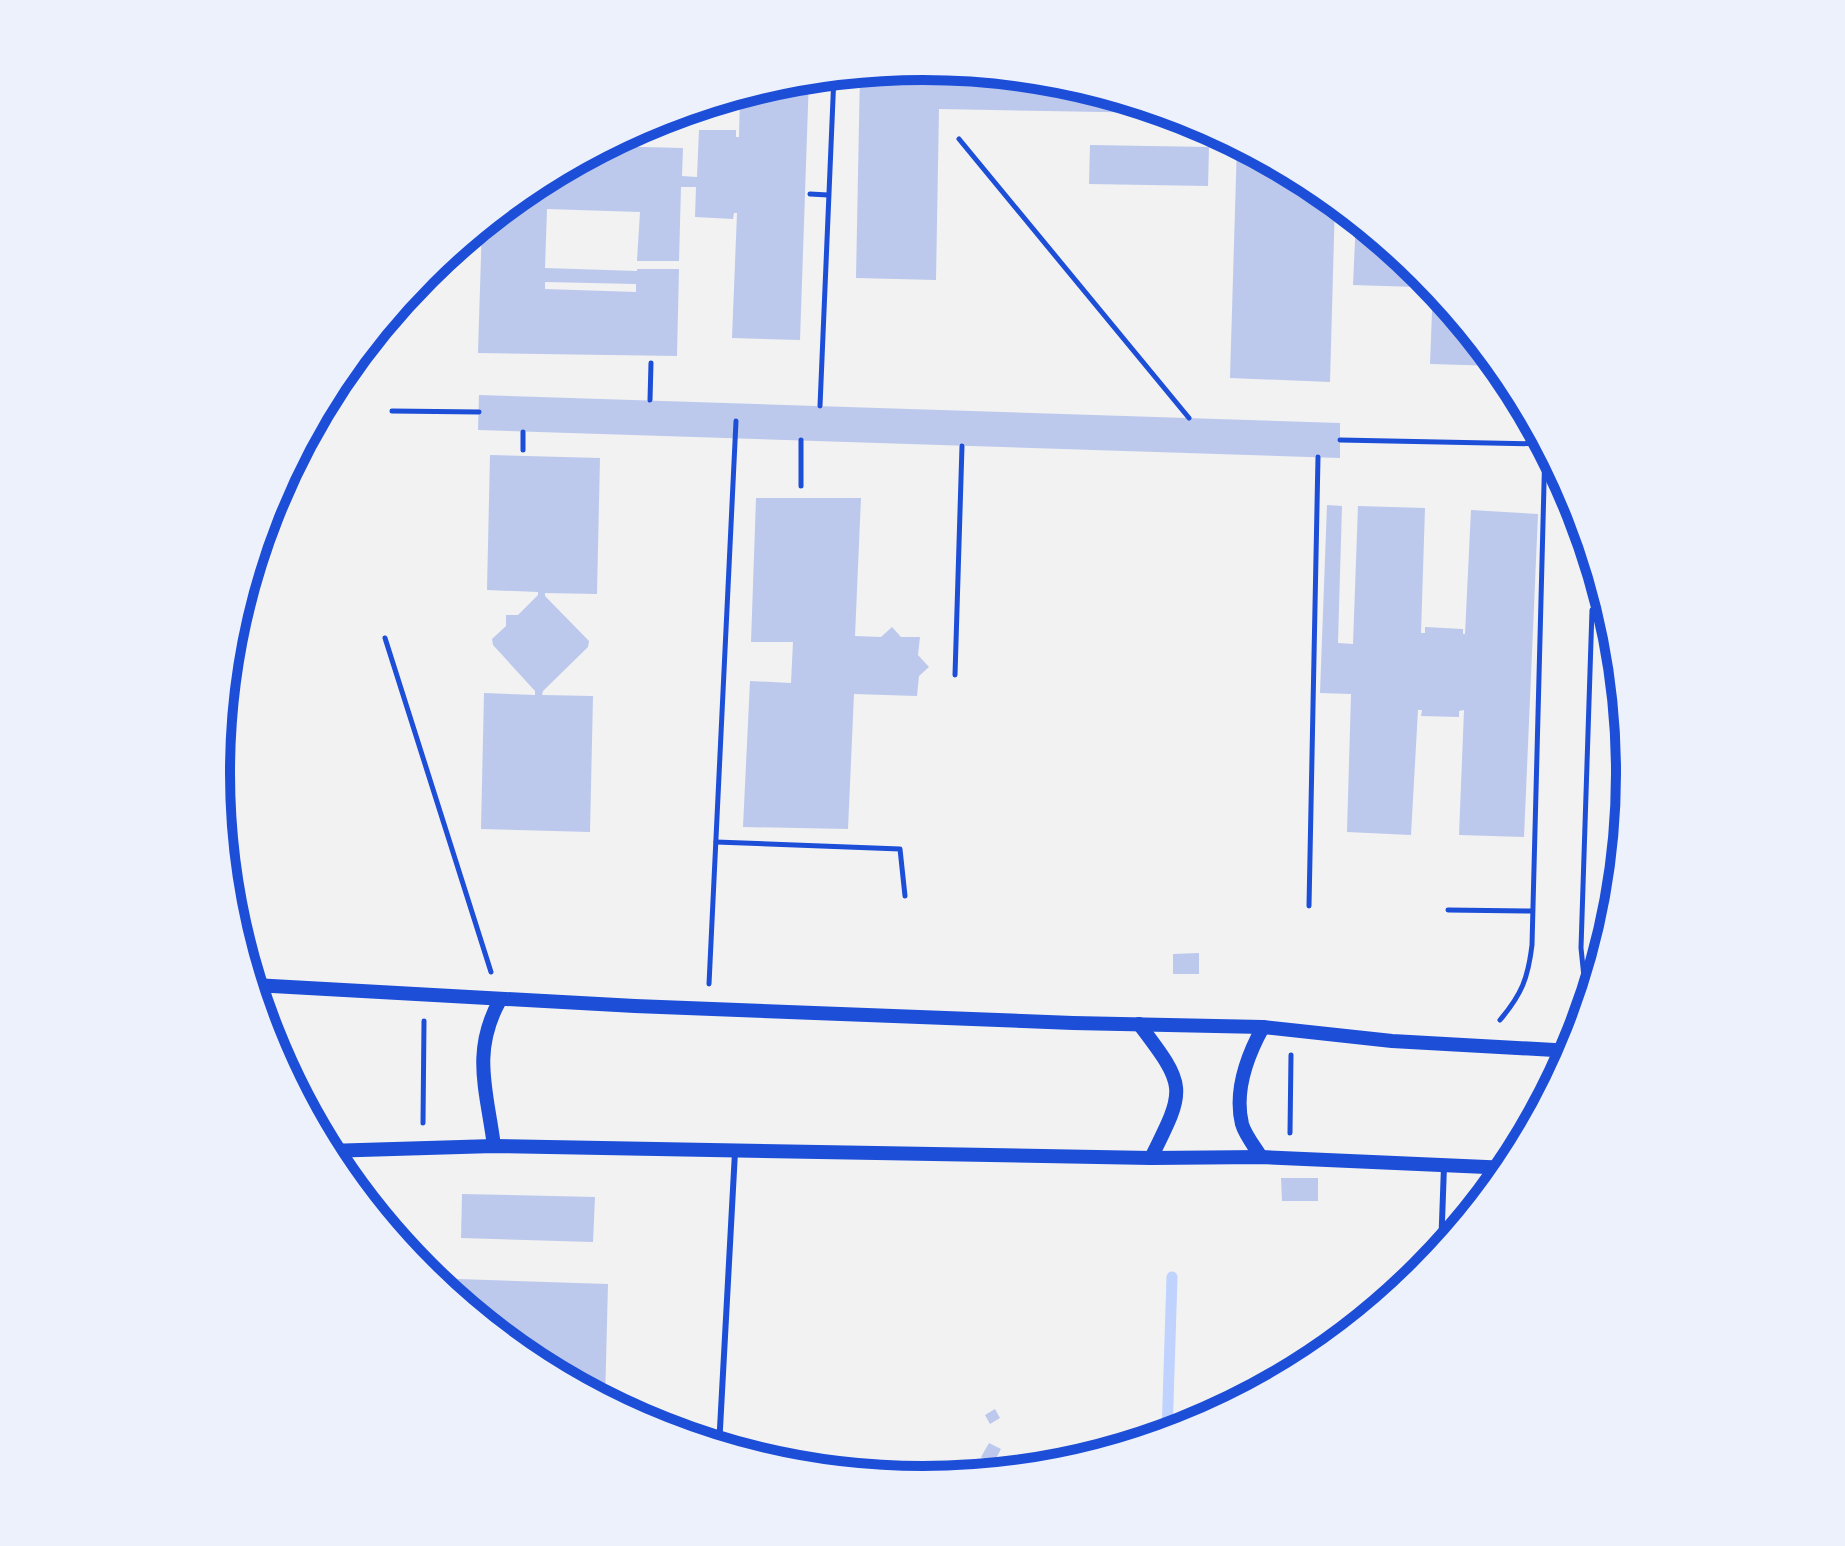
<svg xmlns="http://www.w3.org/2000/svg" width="1845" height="1546" font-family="Ubuntu,sans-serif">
	<rect width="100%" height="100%" fill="#f2f2f2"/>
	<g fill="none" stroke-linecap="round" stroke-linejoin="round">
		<polyline stroke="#bfd3fe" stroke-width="11" points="1167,1434 1172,1277"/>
	</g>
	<g fill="#bdc9ec" fill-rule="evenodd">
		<polygon points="923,66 1061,80 1159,110 1159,113 939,109 936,280 856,278 860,72"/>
		<path d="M 809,77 L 800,340 L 732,338 L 737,213 L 734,213 L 733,219 L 695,217 L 696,187 L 681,187 L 679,261 L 637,261 L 640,212 L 547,209 L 545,268 L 637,271 L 637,269 L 679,269 L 677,356 L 478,353 L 482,224 L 530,185 L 603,146 L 683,148 L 682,176 L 697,177 L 699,130 L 736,130 L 736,137 L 739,137 L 740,93 L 785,80 ZM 545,282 L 636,284 L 636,292 L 545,289 Z"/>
		<polygon points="1237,143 1316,185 1335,201 1330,382 1230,378"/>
		<polygon points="1090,145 1209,147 1208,186 1089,184"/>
		<polygon points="1356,219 1417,269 1416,287 1353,285"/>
		<polygon points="1433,286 1499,366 1430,364"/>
		<polygon points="479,395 1340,423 1340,458 478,430"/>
		<polygon points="490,455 600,458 597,594 545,593 545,596 589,641 588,647 543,691 542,695 593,696 590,832 481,829 484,693 535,695 535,691 493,645 492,639 506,626 506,615 518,615 538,595 538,592 487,590"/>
		<polygon points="756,498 861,498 855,636 881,637 892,627 901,637 920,637 918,655 929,667 919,676 917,696 854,694 848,829 743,827 750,681 791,683 793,642 751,642"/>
		<polygon points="1327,505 1342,506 1338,643 1353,644 1358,506 1425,508 1421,633 1425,633 1425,627 1463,629 1463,634 1465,634 1471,510 1538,514 1524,837 1459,835 1464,710 1459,711 1459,717 1421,716 1422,710 1418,710 1411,835 1347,832 1351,694 1320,693"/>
		<polygon points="1199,953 1199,974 1173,974 1173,954"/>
		<polygon points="1281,1178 1318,1178 1318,1201 1282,1201"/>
		<polygon points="462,1194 595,1197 593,1242 461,1238"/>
		<polygon points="429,1278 608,1284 605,1401 529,1361"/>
		<polygon points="995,1409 1000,1418 990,1424 985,1415"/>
		<polygon points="989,1443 1001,1449 993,1464 981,1457"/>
	</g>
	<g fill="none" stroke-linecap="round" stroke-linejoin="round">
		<g stroke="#1d4ed8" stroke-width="5">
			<polyline points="959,139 1189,418"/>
			<polyline points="810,194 828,195"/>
			<polyline points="650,400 651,363"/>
			<polyline points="820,406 834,75"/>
			<polyline points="392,411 479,412"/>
			<polyline points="1340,440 1545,444"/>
			<polyline points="523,450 523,432"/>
			<polyline points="801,486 801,440"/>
			<polyline points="385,638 491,972"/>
			<polyline points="955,675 962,446"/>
			<polyline points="716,842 900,849 905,896"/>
			<polyline points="1309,906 1318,457"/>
			<polyline points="1448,910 1532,911"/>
			<polyline points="709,984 736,421"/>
			<polyline points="1591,994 1584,977 1581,948 1592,610 1609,611"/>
			<path d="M 1500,1020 C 1522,994 1528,978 1532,945 L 1545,446"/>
			<polyline points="423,1123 424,1021"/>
			<polyline points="1290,1133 1291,1055"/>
		</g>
		<g stroke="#1d4ed8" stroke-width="6">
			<polyline points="1441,1250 1444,1166"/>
			<polyline points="719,1447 735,1152"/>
		</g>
		<g stroke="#1d4ed8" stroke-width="14">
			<polyline points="252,985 635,1006 1073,1023 1263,1027 1392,1041 1572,1051"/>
			<path d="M 1139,1024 C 1187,1087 1186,1088 1151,1158"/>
			<path d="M 494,1146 C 487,1091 471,1052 500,1000"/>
			<polyline points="327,1151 494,1146 1151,1158 1261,1157 1509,1168"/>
			<path d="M 1261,1157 C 1255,1147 1245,1135 1242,1124 C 1234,1091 1247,1056 1263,1027"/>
		</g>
	</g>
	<path d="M0 0H1845V1546H0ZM230 773a693 693 0 1 1 1386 0a693 693 0 1 1-1386 0Z" fill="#edf1fc" fill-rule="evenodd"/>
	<path fill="none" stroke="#1d4ed8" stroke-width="10" d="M230 773a693 693 0 1 1 1386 0a693 693 0 1 1-1386 0Z"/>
</svg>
